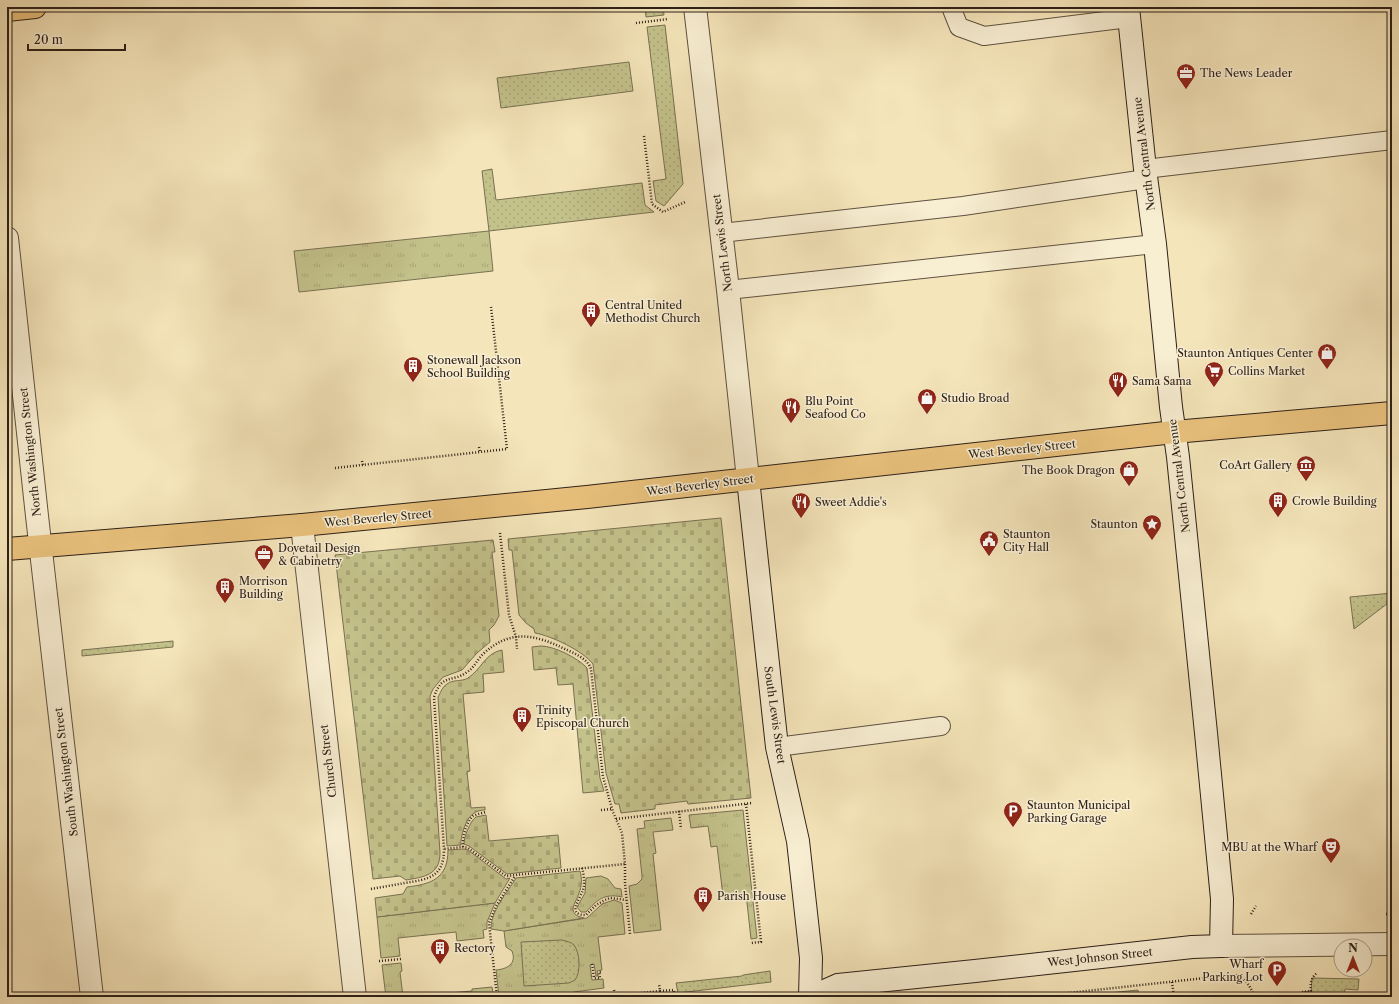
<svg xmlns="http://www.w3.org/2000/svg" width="1399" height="1004" font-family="'Libre Caslon Text',serif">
	<defs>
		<pattern id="grass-tufts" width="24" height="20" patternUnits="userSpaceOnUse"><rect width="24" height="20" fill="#c4c28b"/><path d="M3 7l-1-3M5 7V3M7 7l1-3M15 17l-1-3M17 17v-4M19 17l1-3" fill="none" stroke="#a9a677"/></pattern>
		<pattern id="cemetery-stones" width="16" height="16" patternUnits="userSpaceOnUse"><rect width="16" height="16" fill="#c4c28b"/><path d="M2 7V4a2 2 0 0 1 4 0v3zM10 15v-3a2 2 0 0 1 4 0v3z" fill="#a9a677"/></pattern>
		<pattern id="park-dots" width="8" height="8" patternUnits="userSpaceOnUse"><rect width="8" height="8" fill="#c4c28b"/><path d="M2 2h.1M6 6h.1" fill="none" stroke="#a9a677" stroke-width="1.8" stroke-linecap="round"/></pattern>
	</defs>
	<rect width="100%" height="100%" fill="#f5e5ba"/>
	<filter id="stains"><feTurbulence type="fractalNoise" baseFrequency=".005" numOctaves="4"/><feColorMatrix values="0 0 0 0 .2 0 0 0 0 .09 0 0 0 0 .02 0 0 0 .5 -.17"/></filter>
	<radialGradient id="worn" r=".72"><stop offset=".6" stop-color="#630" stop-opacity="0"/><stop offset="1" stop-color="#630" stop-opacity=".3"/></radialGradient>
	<g fill="url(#grass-tufts)" stroke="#787152">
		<polygon points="489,231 493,271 299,292 294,251"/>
		<polygon points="743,810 757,938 751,939 746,894 723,896 717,846 711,847 708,826 691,828 689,815"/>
		<polygon points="671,818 673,830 653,832 656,853 653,854 661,930 634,933 629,886 637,884 642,879 642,876 637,829 645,828 644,821"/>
		<path d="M 601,876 L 608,879 L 615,888 L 621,889 L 622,897 C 604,893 597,900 586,912 L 581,912 L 577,907 L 585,893 L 586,878 Z"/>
		<path d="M 614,900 L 622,903 L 625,934 L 598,937 L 602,970 L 597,971 L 598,976 L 596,976 L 594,964 L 590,965 L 592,980 L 603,979 L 604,988 L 574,992 L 574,997 L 499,997 L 496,970 C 507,969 517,964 512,951 L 506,947 L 504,931 L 587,918 L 602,904 Z"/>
		<polygon points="495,903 487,922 487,929 483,930 484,938 457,941 456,932 398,938 400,956 381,958 377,917"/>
		<polygon points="401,963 402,971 400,972 403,997 386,997 382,965"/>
		<polygon points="492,987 494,997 404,997 472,991 472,989"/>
	</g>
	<g fill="url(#cemetery-stones)" stroke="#787152">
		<path d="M 721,518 L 751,798 L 688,804 L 687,801 L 655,805 L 655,809 L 621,813 L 619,804 L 615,804 L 606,773 L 593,664 C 583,651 552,636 535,633 L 534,629 L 526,623 L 519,615 L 512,550 L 509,550 L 508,539 Z"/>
		<path d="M 493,540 L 495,552 L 492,552 L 499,616 L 494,625 L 489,630 L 490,642 L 477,653 L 462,670 L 443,677 L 433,689 L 430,696 L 440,853 C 440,875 424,877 406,880 L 400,876 L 373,879 L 335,555 Z"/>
		<path d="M 541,646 C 554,646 578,658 587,668 L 600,778 L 604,791 L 583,793 L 573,684 L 558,685 L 556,668 L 534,670 L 532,647 Z"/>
		<path d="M 502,650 L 504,672 L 483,674 L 484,692 L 463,694 L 470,771 L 467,772 L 471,808 L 485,807 L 485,810 C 481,810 476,811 473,814 C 466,818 460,837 461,845 L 447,846 L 438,697 C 441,692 442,687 447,684 C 453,679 462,682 468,678 C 481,670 485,653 502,650 Z"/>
		<path d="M 486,815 L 489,841 L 558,835 L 561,868 L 507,874 L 469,846 L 464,844 C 464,837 470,821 476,817 C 479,816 483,816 486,815 Z"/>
		<path d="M 464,849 L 468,850 L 506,879 L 510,878 L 495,903 L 377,917 L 375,898 L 403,894 L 407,887 C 431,884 448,879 448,850 Z"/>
		<path d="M 580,871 C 582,878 582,886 579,893 C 576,903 565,914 584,918 L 504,931 L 491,929 C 491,910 507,893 516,878 Z"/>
	</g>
	<g fill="url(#park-dots)" stroke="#787152">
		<polygon points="645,7 663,7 664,15 646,17"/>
		<polygon points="665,25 683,184 664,206 656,201 653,181 666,179 647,27"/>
		<polygon points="629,62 633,91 501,108 497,78"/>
		<polygon points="492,169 496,200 642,183 645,205 654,212 489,231 482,171"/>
		<polygon points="1392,593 1392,600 1354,629 1350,597"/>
		<polygon points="173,641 173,647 82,656 82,650"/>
		<path d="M 562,940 C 566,941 571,942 574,945 C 580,953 581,972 575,980 L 569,983 L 524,986 L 521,942 Z"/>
		<polygon points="770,971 771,982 678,993 676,983 742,976 743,975"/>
		<polygon points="1312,978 1359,979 1358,990 1345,989 1344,997 1303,997 1302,992 1311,991"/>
		<polygon points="1138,990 1138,997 1079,997 1079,996"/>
	</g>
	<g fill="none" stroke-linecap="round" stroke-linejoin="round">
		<g stroke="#5f5140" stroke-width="20">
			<g id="service">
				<polyline points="951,7 959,27 984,36 1129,18"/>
				<polyline points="1145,169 1392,140"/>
				<polyline points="721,233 963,206 1146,179"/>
				<polyline points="728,290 1155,244"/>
				<polyline points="777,747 941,726"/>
			</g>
		</g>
		<g stroke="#5f5140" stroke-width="24">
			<g id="minor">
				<polyline points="7,238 37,516 92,997"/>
				<polyline points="302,525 355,997"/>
			</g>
		</g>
		<g stroke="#5f5140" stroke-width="24">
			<g id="tertiary">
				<polyline points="695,7 728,290 748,479"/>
				<polyline points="1221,946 1392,944"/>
			</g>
		</g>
		<g stroke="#2d2018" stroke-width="24">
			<g id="secondary">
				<polyline points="748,479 777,747 798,841 811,958 810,997"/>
				<polyline points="811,997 838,985 975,971 1192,947 1221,946 1222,899 1206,733 1178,457 1171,407 1155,244 1145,169 1128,7"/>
			</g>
		</g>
		<g stroke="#2d2018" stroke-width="24">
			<g id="primary">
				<polyline points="7,10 35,7"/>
				<polyline points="7,549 302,525 587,497 1174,432 1392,413"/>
			</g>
		</g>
		<g stroke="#2d2018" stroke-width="2.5" stroke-dasharray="1 2" stroke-linecap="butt">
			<polyline points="636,23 668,19"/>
			<polyline points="644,136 652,204 663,212 685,202"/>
			<polyline points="479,447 480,452"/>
			<polyline points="362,461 363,465"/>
			<polyline points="335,468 507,449 491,307"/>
			<polyline points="500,533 509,615 516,637 517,649"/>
			<polyline points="746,804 761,942 751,943"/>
			<polyline points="601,810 612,809"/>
			<polyline points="679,811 681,829"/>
			<polyline points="616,819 752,803"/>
			<path d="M 463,847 C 462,838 466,822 473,816 C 477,814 482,813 486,812"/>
			<polyline points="625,864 625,883 630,934"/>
			<path d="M 582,868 C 584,875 585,883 583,890 C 580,899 566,915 586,915 L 596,905 L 605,900 L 610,898 L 626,900"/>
			<path d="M 371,889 C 382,887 394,885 405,883 C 429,879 444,877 444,849 L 434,697 C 442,673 452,683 467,672 C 474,668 477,660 483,654 C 510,629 534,634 565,649 C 574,653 588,659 591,669 L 603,777 L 613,812 L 622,833 L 625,864 L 506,876 L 468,848 L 463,847 L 444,849"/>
			<polyline points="1251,914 1256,906"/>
			<polyline points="1386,914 1392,914"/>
			<polyline points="379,961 401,959"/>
			<polyline points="592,964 594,978 600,978 599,972 602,972"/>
			<path d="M 1236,975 C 1246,979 1251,987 1254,997"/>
			<polyline points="1172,982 1174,997"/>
			<polyline points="614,990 615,997"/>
			<polyline points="660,991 674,990 675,997"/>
			<polyline points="1075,992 1076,997"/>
			<path d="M 1302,992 L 1311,991 C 1310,983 1311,978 1317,973"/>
			<polyline points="497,997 489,923 496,906 515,876"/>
			<polyline points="632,997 632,994 660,991 659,984"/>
			<polyline points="1032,997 1223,976"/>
			<polyline points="1259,997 1266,996"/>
		</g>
		<use href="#service" stroke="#f8eed2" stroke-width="18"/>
		<use href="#minor" stroke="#f8eed2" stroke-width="22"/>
		<use href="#tertiary" stroke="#f8eed2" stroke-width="22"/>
		<use href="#secondary" stroke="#f8eed2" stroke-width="22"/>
		<use href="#primary" stroke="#eac27d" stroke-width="22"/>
	</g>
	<defs>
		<g id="office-pin" transform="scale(1)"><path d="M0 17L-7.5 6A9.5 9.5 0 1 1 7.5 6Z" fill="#8f2418" stroke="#f8eed2"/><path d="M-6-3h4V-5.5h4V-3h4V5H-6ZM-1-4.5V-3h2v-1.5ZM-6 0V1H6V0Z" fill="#fff"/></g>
		<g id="building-pin" transform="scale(1)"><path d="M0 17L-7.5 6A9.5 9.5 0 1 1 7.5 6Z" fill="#8f2418" stroke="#f8eed2"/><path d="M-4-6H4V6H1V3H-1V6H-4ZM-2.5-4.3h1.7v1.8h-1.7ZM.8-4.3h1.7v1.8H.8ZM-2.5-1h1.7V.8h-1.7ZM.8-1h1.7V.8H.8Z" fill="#fff"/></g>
		<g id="shop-pin" transform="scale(1)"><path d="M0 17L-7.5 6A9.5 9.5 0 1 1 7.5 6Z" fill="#8f2418" stroke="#f8eed2"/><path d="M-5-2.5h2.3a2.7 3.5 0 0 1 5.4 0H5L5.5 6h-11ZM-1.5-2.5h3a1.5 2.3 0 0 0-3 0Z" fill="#fff"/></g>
		<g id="supermarket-pin" transform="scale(1)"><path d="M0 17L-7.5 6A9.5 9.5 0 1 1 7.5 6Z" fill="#8f2418" stroke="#f8eed2"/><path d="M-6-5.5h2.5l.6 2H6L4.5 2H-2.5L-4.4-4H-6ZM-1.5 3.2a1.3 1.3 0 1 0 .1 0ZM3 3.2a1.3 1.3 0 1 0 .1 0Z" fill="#fff"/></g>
		<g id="restaurant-pin" transform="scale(1)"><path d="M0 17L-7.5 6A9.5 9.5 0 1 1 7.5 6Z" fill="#8f2418" stroke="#f8eed2"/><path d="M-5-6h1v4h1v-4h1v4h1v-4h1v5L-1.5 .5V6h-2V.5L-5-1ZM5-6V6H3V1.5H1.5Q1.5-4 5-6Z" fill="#fff"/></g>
		<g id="museum-pin" transform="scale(1)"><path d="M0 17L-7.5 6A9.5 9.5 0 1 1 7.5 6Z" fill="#8f2418" stroke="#f8eed2"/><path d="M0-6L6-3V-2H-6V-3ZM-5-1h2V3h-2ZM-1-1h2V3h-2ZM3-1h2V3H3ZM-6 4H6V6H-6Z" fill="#fff"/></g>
		<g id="sight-pin" transform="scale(1)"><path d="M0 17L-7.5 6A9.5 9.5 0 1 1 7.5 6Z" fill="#8f2418" stroke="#f8eed2"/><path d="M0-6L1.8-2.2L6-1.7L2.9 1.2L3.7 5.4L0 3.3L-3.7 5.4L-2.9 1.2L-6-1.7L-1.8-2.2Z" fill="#fff"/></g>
		<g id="civic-pin" transform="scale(1)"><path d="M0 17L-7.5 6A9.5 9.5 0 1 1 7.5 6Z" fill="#8f2418" stroke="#f8eed2"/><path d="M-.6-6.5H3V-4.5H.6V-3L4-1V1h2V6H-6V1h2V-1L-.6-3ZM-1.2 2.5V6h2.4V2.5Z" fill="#fff"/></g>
		<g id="parking-pin" transform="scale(1)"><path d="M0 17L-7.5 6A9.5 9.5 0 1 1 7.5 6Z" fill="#8f2418" stroke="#f8eed2"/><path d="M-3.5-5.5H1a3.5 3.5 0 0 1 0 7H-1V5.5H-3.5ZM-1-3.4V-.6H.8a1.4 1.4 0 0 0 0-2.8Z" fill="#fff"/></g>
		<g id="theatre-pin" transform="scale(1)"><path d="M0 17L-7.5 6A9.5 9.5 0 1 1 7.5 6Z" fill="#8f2418" stroke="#f8eed2"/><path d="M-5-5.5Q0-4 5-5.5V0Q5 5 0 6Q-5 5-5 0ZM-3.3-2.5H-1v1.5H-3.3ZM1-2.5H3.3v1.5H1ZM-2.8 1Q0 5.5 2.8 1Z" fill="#fff"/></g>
	</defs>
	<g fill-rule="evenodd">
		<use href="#office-pin" x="1186" y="73"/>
		<use href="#building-pin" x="591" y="311"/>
		<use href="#shop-pin" x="1327" y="353"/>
		<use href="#building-pin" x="413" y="366"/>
		<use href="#supermarket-pin" x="1214" y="371"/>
		<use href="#restaurant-pin" x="1118" y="381"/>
		<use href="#shop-pin" x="927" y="398"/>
		<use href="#restaurant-pin" x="791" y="407"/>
		<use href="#museum-pin" x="1306" y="465"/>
		<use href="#shop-pin" x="1129" y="470"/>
		<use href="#building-pin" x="1278" y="501"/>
		<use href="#restaurant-pin" x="801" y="502"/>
		<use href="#sight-pin" x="1152" y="524"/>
		<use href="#civic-pin" x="989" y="540"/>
		<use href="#office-pin" x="264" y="554"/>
		<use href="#building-pin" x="225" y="587"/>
		<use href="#building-pin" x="522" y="716"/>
		<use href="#parking-pin" x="1013" y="811"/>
		<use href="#theatre-pin" x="1331" y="847"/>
		<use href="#building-pin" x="703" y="896"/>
		<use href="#building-pin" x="440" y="948"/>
		<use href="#parking-pin" x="1277" y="970"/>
	</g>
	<g text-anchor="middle" stroke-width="3" stroke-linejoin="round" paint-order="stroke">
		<g font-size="11" fill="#2d2018" stroke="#f8eed2" text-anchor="start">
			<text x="1200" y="77">The News Leader</text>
			<text x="605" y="309">Central United<tspan x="605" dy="13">Methodist Church</tspan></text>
			<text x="1313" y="357" text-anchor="end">Staunton Antiques Center</text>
			<text x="427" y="364">Stonewall Jackson<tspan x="427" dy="13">School Building</tspan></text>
			<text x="1228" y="375">Collins Market</text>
			<text x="1132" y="385">Sama Sama</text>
			<text x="941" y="402">Studio Broad</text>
			<text x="805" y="405">Blu Point<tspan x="805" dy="13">Seafood Co</tspan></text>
			<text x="1292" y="469" text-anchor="end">CoArt Gallery</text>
			<text x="1115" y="474" text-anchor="end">The Book Dragon</text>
			<text x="1292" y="505">Crowle Building</text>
			<text x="815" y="506">Sweet Addie's</text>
			<text x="1138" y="528" text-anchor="end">Staunton</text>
			<text x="1003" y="538">Staunton<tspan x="1003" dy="13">City Hall</tspan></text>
			<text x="278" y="552">Dovetail Design<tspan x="278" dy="13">&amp; Cabinetry</tspan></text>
			<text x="239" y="585">Morrison<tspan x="239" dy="13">Building</tspan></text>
			<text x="536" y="714">Trinity<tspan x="536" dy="13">Episcopal Church</tspan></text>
			<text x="1027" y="809">Staunton Municipal<tspan x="1027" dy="13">Parking Garage</tspan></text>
			<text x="1317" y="851" text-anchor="end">MBU at the Wharf</text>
			<text x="717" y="900">Parish House</text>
			<text x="454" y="952">Rectory</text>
			<text x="1263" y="968" text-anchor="end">Wharf<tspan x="1263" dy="13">Parking Lot</tspan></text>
		</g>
		<g font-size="11" fill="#2d2018" stroke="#f8eed2">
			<text transform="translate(1144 154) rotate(-97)" y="4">North Central Avenue</text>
			<text transform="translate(722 243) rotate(-97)" y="4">North Lewis Street</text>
			<text transform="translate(1022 449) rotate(-6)" y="4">West Beverley Street</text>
			<text transform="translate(30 452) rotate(-96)" y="4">North Washington Street</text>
			<text transform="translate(1179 476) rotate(-97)" y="4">North Central Avenue</text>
			<text transform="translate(700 485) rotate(-7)" y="4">West Beverley Street</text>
			<text transform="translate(378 518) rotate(-5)" y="4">West Beverley Street</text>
			<text transform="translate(775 715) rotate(82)" y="4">South Lewis Street</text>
			<text transform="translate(328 761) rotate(-97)" y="4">Church Street</text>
			<text transform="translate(66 772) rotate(-97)" y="4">South Washington Street</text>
			<text transform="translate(1100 957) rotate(-6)" y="4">West Johnson Street</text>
		</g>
	</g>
	<rect width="1399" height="1004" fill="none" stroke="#f5e5ba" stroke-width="24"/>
	<rect x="8" y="8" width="1383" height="988" fill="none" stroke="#2d2018" stroke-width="2"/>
	<rect x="12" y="12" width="1375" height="980" fill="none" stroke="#2d2018"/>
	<g transform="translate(1353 958)"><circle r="19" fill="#f8eed2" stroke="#a79c88"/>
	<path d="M0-3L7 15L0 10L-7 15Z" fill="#8f2418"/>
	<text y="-6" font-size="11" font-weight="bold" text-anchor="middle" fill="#2d2018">N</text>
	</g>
	<path d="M28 44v6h97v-6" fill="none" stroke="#2d2018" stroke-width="2"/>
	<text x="34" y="44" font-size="12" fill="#2d2018" stroke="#f8eed2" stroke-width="3" paint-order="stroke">20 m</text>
	<rect width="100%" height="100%" filter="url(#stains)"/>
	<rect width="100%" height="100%" fill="url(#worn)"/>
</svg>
